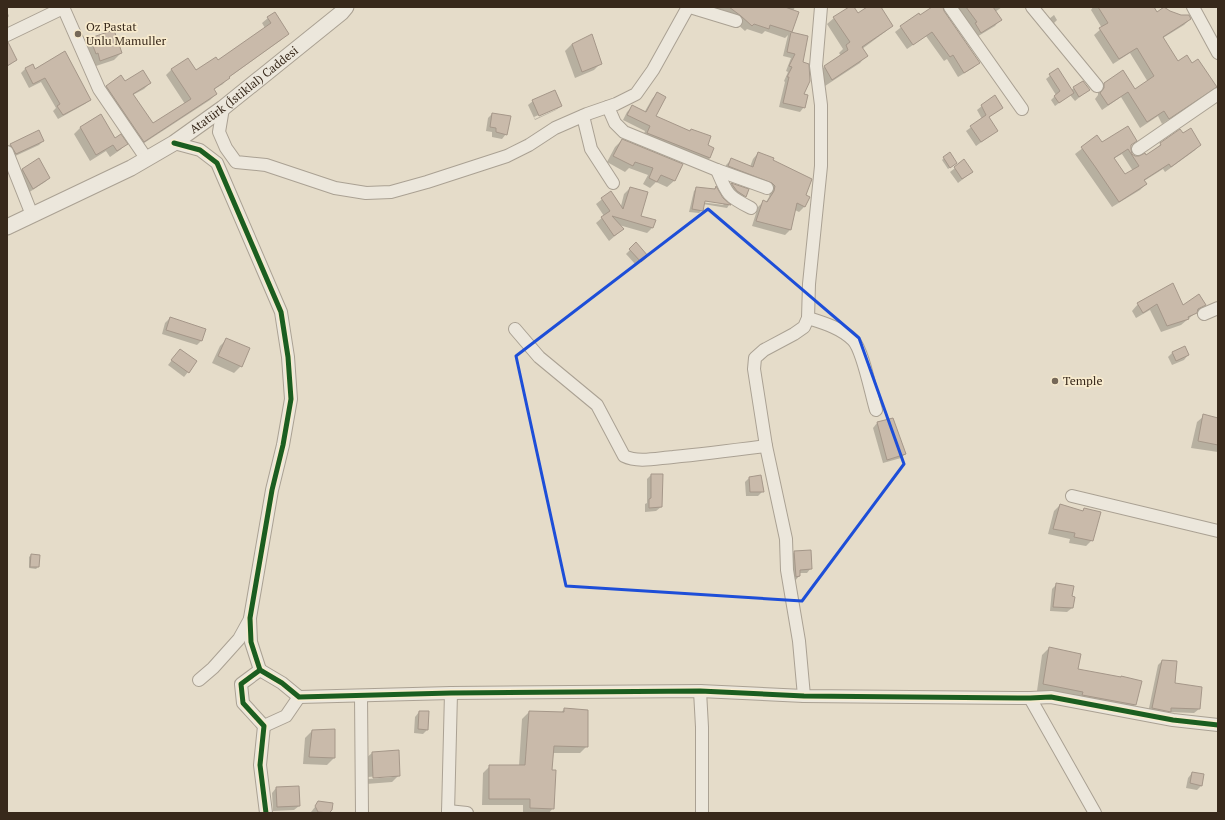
<svg xmlns="http://www.w3.org/2000/svg" width="1225" height="820" font-family="'PT Serif',serif">
	<rect width="100%" height="100%" fill="#e5dcc9"/>
	<g fill="#0003" fill-rule="evenodd">
		<polygon points="694,7 795,7 793,11 798,12 790,33 807,37 801,62 804,107 800,112 779,107 785,82 784,81 788,72 786,71 791,58 783,56 788,35 785,38 765,31 762,34 747,29 745,31 735,22"/>
		<polygon points="850,7 853,7 858,15 869,7 880,7 892,26 885,32 862,49 866,56 860,63 825,86 817,74 824,67 841,56 839,53 843,49 827,24 834,18"/>
		<polygon points="934,7 942,7 943,12 978,63 973,68 958,77 947,59 944,61 926,36 907,49 895,32 918,14 920,16"/>
		<polygon points="957,7 1002,7 995,12 1000,20 995,26 975,38"/>
		<polygon points="1093,7 1152,7 1157,13 1170,12 1190,19 1184,25 1163,38 1178,62 1192,64 1216,86 1210,92 1162,124 1158,116 1140,128 1121,97 1102,110 1095,99 1098,95 1098,90 1104,83 1135,90 1148,82 1130,53 1113,64 1094,35 1102,28 1091,10"/>
		<polygon points="7,11 9,16 7,19"/>
		<polygon points="1054,15 1057,20 1053,24 1049,19"/>
		<polygon points="268,18 287,34 281,40 228,78 223,84 213,90 216,94 210,100 138,147 101,92 106,87 125,82 150,83 144,89 133,95 153,125 185,104 166,75 171,70 187,59 195,71 217,61 265,28 262,23"/>
		<polygon points="91,39 121,53 114,60 93,67 84,46"/>
		<polygon points="7,43 16,60 7,67"/>
		<polygon points="572,44 601,63 594,70 575,78 565,51"/>
		<polygon points="32,65 35,70 90,100 85,104 58,119 53,111 56,108 41,82 29,88 21,73 25,69"/>
		<polygon points="1058,69 1071,90 1083,82 1088,90 1075,101 1070,95 1055,106 1051,100 1056,95 1046,79"/>
		<polygon points="657,93 655,117 707,146 710,158 704,163 642,139 645,131 623,120 627,112 632,107 644,113 652,99"/>
		<path d="M 533,101 L 561,106 L 556,110 L 535,120 L 528,105 ZM 557,107 L 557,109 L 535,119 L 534,117 Z"/>
		<polygon points="982,106 1002,107 988,118 997,131 976,146 966,131 982,119 977,110"/>
		<polygon points="492,114 506,134 502,139 492,137 492,132 486,131 488,118"/>
		<polygon points="100,116 115,139 126,144 120,150 110,157 106,151 90,161 74,134 80,128"/>
		<polygon points="39,132 43,141 39,145 11,158 7,148 10,145"/>
		<path d="M 1182,134 L 1200,145 L 1194,151 L 1165,172 L 1163,169 L 1144,181 L 1146,184 L 1140,190 L 1112,207 L 1075,154 L 1097,137 L 1102,144 L 1136,140 L 1130,146 L 1131,153 L 1134,156 L 1146,157 L 1161,144 ZM 1122,154 L 1133,171 L 1125,175 L 1113,159 Z"/>
		<polygon points="622,140 681,165 674,181 667,187 656,182 650,188 643,184 648,175 629,168 625,172 607,162 615,147"/>
		<polygon points="758,153 772,161 805,195 808,197 804,207 799,212 795,210 790,230 785,235 752,226 758,207 763,202 766,202 769,197 770,191 724,171 726,165 731,160 750,167 753,159"/>
		<polygon points="944,158 954,165 948,169 942,160"/>
		<polygon points="964,161 972,172 958,183 950,172"/>
		<polygon points="22,169 49,178 45,182 28,193 18,174"/>
		<polygon points="731,184 747,190 745,196 741,201 727,188"/>
		<polygon points="630,188 640,217 652,228 647,233 619,225 623,229 609,241 596,223 604,216 596,204 611,192 621,206 624,194"/>
		<path d="M 697,188 L 713,190 L 715,188 L 722,198 L 729,205 L 727,208 L 703,204 L 702,210 L 699,213 L 689,212 L 694,191 ZM 700,200 L 722,203 L 724,205 L 700,202 Z"/>
		<polygon points="636,244 647,256 636,265 626,254"/>
		<polygon points="1173,284 1183,307 1205,305 1181,325 1161,332 1150,310 1136,318 1132,311 1138,304"/>
		<polygon points="170,318 201,341 197,345 162,334 165,323"/>
		<polygon points="227,339 241,366 234,373 212,363 220,346"/>
		<polygon points="180,350 196,362 184,377 168,365"/>
		<polygon points="1172,353 1188,355 1184,360 1172,365 1168,357"/>
		<polygon points="1204,416 1218,419 1218,452 1191,448 1197,422"/>
		<polygon points="893,419 905,454 901,458 883,463 873,428 877,423"/>
		<polygon points="651,475 661,507 656,511 645,512 645,504 647,503 647,479"/>
		<polygon points="749,478 763,491 758,496 746,496 745,482"/>
		<polygon points="1060,505 1082,512 1084,509 1092,540 1086,546 1069,543 1070,539 1048,534 1054,511"/>
		<polygon points="794,552 811,568 807,573 799,573 799,576 795,581 790,557"/>
		<polygon points="31,555 38,567 36,569 29,568 29,557"/>
		<polygon points="1057,584 1073,598 1072,608 1067,612 1050,611 1052,589"/>
		<polygon points="1049,648 1077,670 1141,682 1135,705 1128,712 1077,699 1037,691 1042,655"/>
		<polygon points="1162,661 1174,684 1199,709 1194,713 1169,712 1165,716 1148,713 1158,665"/>
		<polygon points="564,709 587,746 580,753 552,753 551,771 553,808 549,813 523,813 523,805 482,805 483,773 490,766 519,766 522,719 529,712 561,713"/>
		<polygon points="419,712 427,730 423,734 414,733 415,717"/>
		<polygon points="312,731 334,758 327,765 303,764 305,738"/>
		<path d="M 372,753 L 399,775 L 392,782 L 366,784 L 365,759 ZM 393,775 L 393,777 L 368,779 L 368,777 Z"/>
		<polygon points="1192,773 1202,785 1197,790 1186,788 1188,778"/>
		<polygon points="276,788 299,806 294,810 273,811 272,793"/>
		<polygon points="319,802 332,803 331,813 311,813 311,812"/>
	</g>
	<g fill="#c9baaa" stroke="#a59789" fill-rule="evenodd">
		<polygon points="729,7 785,7 799,12 792,32 770,25 769,29 754,24 752,26 741,16"/>
		<polygon points="849,7 854,7 858,13 867,7 881,7 893,26 862,47 868,56 832,80 824,66 848,50 846,45 850,42 833,17"/>
		<polygon points="932,7 943,7 944,11 980,63 964,73 953,55 950,57 932,32 913,45 900,26 919,13 920,15"/>
		<polygon points="966,7 993,7 1002,20 981,33 975,23 977,22"/>
		<polygon points="1098,7 1154,7 1157,12 1164,7 1170,11 1181,15 1189,15 1191,19 1163,37 1178,61 1187,55 1192,63 1198,59 1217,87 1169,119 1164,111 1147,122 1128,92 1108,105 1100,93 1104,88 1104,83 1123,70 1135,89 1154,76 1137,48 1119,59 1099,28 1108,23"/>
		<polygon points="275,12 289,34 229,77 230,78 214,89 217,94 144,142 106,86 121,75 125,81 143,70 151,83 133,94 153,123 191,99 171,69 188,58 196,70 216,57 218,60 271,23 267,17"/>
		<polygon points="114,30 122,53 100,61 98,53 96,54 90,38"/>
		<polygon points="791,32 808,36 803,62 809,64 810,81 804,94 808,95 805,108 783,103 789,77 787,77 792,67 789,66 795,54 787,52"/>
		<polygon points="592,34 602,64 582,72 572,44"/>
		<polygon points="7,42 8,42 17,60 7,66"/>
		<polygon points="65,51 91,100 63,115 57,106 60,104 45,78 33,84 25,68 33,64 35,69"/>
		<polygon points="1058,68 1074,93 1059,103 1054,96 1060,91 1049,74"/>
		<polygon points="1083,81 1090,90 1079,97 1073,87"/>
		<polygon points="555,90 562,106 539,116 532,100"/>
		<polygon points="657,92 666,97 656,116 690,131 691,129 711,136 708,145 714,148 710,158 647,133 650,126 627,115 632,105 646,112"/>
		<polygon points="995,95 1003,108 989,117 998,131 981,142 970,126 986,115 981,105"/>
		<polygon points="492,113 511,116 507,135 496,132 496,128 490,127"/>
		<polygon points="101,114 115,138 121,134 128,144 117,151 113,145 96,155 80,127"/>
		<path d="M 1128,126 L 1137,141 L 1131,145 L 1131,149 L 1132,154 L 1135,156 L 1139,156 L 1145,153 L 1146,155 L 1161,145 L 1160,143 L 1180,129 L 1183,133 L 1191,128 L 1201,145 L 1171,167 L 1169,164 L 1144,180 L 1147,184 L 1119,202 L 1096,168 L 1081,147 L 1097,135 L 1102,142 ZM 1128,149 L 1139,166 L 1125,174 L 1114,158 Z"/>
		<polygon points="39,130 44,141 16,154 10,144"/>
		<polygon points="622,139 683,164 675,181 661,175 657,182 649,178 653,168 635,162 633,166 613,156"/>
		<polygon points="758,152 774,158 773,160 812,179 806,195 810,197 805,207 797,203 791,230 756,221 763,200 767,202 774,191 775,186 772,183 728,166 731,158 753,167"/>
		<polygon points="950,152 957,163 950,168 943,157"/>
		<polygon points="39,158 50,178 33,189 22,169"/>
		<polygon points="964,159 973,172 962,179 954,167"/>
		<polygon points="731,183 749,189 746,197 737,191"/>
		<polygon points="716,186 723,198 731,205 705,201 703,211 692,209 696,187 715,189"/>
		<polygon points="630,187 648,192 641,216 656,220 653,228 612,216 624,229 614,236 601,217 610,211 601,198 611,191 623,209"/>
		<polygon points="636,242 648,256 641,262 629,249"/>
		<polygon points="1173,283 1183,305 1199,294 1206,305 1198,309 1197,313 1188,317 1189,319 1167,326 1157,304 1143,313 1137,303"/>
		<polygon points="170,317 206,329 202,341 166,330"/>
		<polygon points="226,338 250,348 242,367 218,356"/>
		<polygon points="1185,346 1189,355 1176,361 1172,352"/>
		<polygon points="180,349 197,361 189,373 171,360"/>
		<polygon points="1203,414 1218,418 1218,445 1198,441"/>
		<polygon points="893,418 906,454 887,460 877,422"/>
		<polygon points="651,474 663,474 662,507 649,508 649,499 651,498"/>
		<polygon points="761,475 764,492 750,492 749,477"/>
		<polygon points="1060,504 1083,511 1084,508 1101,512 1093,541 1074,537 1075,533 1053,529"/>
		<polygon points="811,550 812,569 800,570 800,576 796,577 794,551"/>
		<polygon points="31,554 40,555 39,567 30,567"/>
		<polygon points="1056,583 1074,586 1072,596 1075,597 1073,608 1053,607"/>
		<polygon points="1049,647 1081,654 1078,669 1121,677 1121,676 1142,681 1136,705 1082,695 1083,692 1043,684"/>
		<polygon points="1162,660 1177,661 1175,683 1202,687 1200,709 1171,708 1171,712 1152,708"/>
		<polygon points="564,708 588,710 588,747 554,746 552,770 556,770 554,809 530,808 530,799 489,799 489,765 525,765 529,711 564,712"/>
		<polygon points="419,711 429,711 428,730 418,729"/>
		<polygon points="335,729 335,758 309,757 312,730"/>
		<polygon points="399,750 400,776 373,778 372,752"/>
		<polygon points="1192,772 1204,774 1202,786 1190,783"/>
		<polygon points="299,786 300,806 277,807 276,787"/>
		<polygon points="318,801 333,803 332,810 329,813 318,812 315,806"/>
	</g>
	<g fill="none" stroke-linecap="round" stroke-linejoin="round">
		<g stroke="#aaa193" stroke-width="14">
			<g id="minor">
				<polyline points="63,7 99,89 146,158"/>
				<polyline points="690,7 736,21"/>
				<polyline points="950,7 1022,109"/>
				<polyline points="1032,7 1097,86"/>
				<polyline points="1193,7 1218,53"/>
				<polyline points="7,35 63,8"/>
				<polyline points="608,107 615,123 624,132 717,170 767,188"/>
				<polyline points="223,108 219,132 226,148 236,162 266,165 335,188 366,193 391,192 427,182 507,156 529,145 555,128 587,114 616,104 636,94 653,70 688,7"/>
				<polyline points="583,116 591,149 613,183"/>
				<polyline points="174,143 200,150 217,163 281,312 288,357 291,399 283,445 272,490 250,618 251,642 260,670 241,684 243,703 264,726 260,765 266,813"/>
				<polyline points="1138,149 1218,94"/>
				<polyline points="7,152 32,215"/>
				<path d="M 717,170 C 727,194 727,196 751,208"/>
				<polyline points="1204,314 1218,308"/>
				<path d="M 808,318 C 824,323 841,328 853,340 C 863,350 871,394 876,410"/>
				<path d="M 515,329 L 539,357 L 597,405 L 624,456 C 638,463 658,458 673,457 C 704,454 735,450 766,446"/>
				<polyline points="1072,496 1218,531"/>
				<polyline points="260,670 282,683 299,697 451,693 700,691 804,696 1030,698 1051,697 1173,720 1218,725"/>
				<polyline points="199,680 213,668 239,639 250,619"/>
				<polyline points="700,691 702,727 702,813"/>
				<polyline points="361,696 362,813"/>
				<polyline points="804,696 799,641 787,570 786,539 766,446 754,369 755,358 764,350 794,334 804,327 808,318 809,284 821,166 821,105 816,66 821,7"/>
				<polyline points="1030,698 1095,813"/>
				<polyline points="264,726 286,716 299,697"/>
				<polyline points="448,811 467,813"/>
				<polyline points="448,813 451,693"/>
			</g>
		</g>
		<g stroke="#aaa193" stroke-width="17">
			<g id="tertiary">
				<path id="s1" d="M 7,227 L 131,168 L 174,143 L 223,108 L 341,13 L 346,7"/>
			</g>
		</g>
		<use href="#minor" stroke="#ece7dc" stroke-width="12"/>
		<use href="#tertiary" stroke="#ece7dc" stroke-width="15"/>
		<g stroke="#f8ebce" stroke-width="8">
			<g id="cycleway">
				<polyline points="174,143 200,150 217,163 281,312 288,357 291,399 283,445 272,490 250,618 251,642 260,670 241,684 243,703 264,726 260,765 266,813"/>
				<polyline points="260,670 282,683 299,697 451,693 700,691 804,696 1030,698 1051,697 1173,720 1218,725"/>
			</g>
		</g>
		<use href="#cycleway" stroke="#1b5e20" stroke-width="5"/>
	</g>
	<path fill="none" stroke="#1d4ed8" stroke-width="3" stroke-linejoin="round" d="M 708,209 L 859,338 L 904,464 L 802,601 L 566,586 L 516,356 Z"/>
	<g fill="#756858" stroke="#f8ebce" stroke-width="1.5">
		<circle cx="78" cy="34" r="4"/>
		<circle cx="1055" cy="381" r="4"/>
	</g>
	<g text-anchor="middle" stroke-width="3.5" stroke-linejoin="round" paint-order="stroke">
		<g font-size="12" fill="#38291b" stroke="#f8ebce" text-anchor="start">
			<text x="86" y="31">Oz Pastat<tspan x="86" dy="14">Unlu Mamuller</tspan></text>
			<text x="1063" y="385">Temple</text>
		</g>
		<g font-size="12" fill="#38291b" stroke="#f8ebce">
			<text dy="4" stroke="none"><textPath href="#s1" startOffset="275">Atatürk (İstiklal) Caddesi</textPath></text>
		</g>
	</g>
	<rect width="1225" height="820" fill="none" stroke="#38291b" stroke-width="16"/>
</svg>
